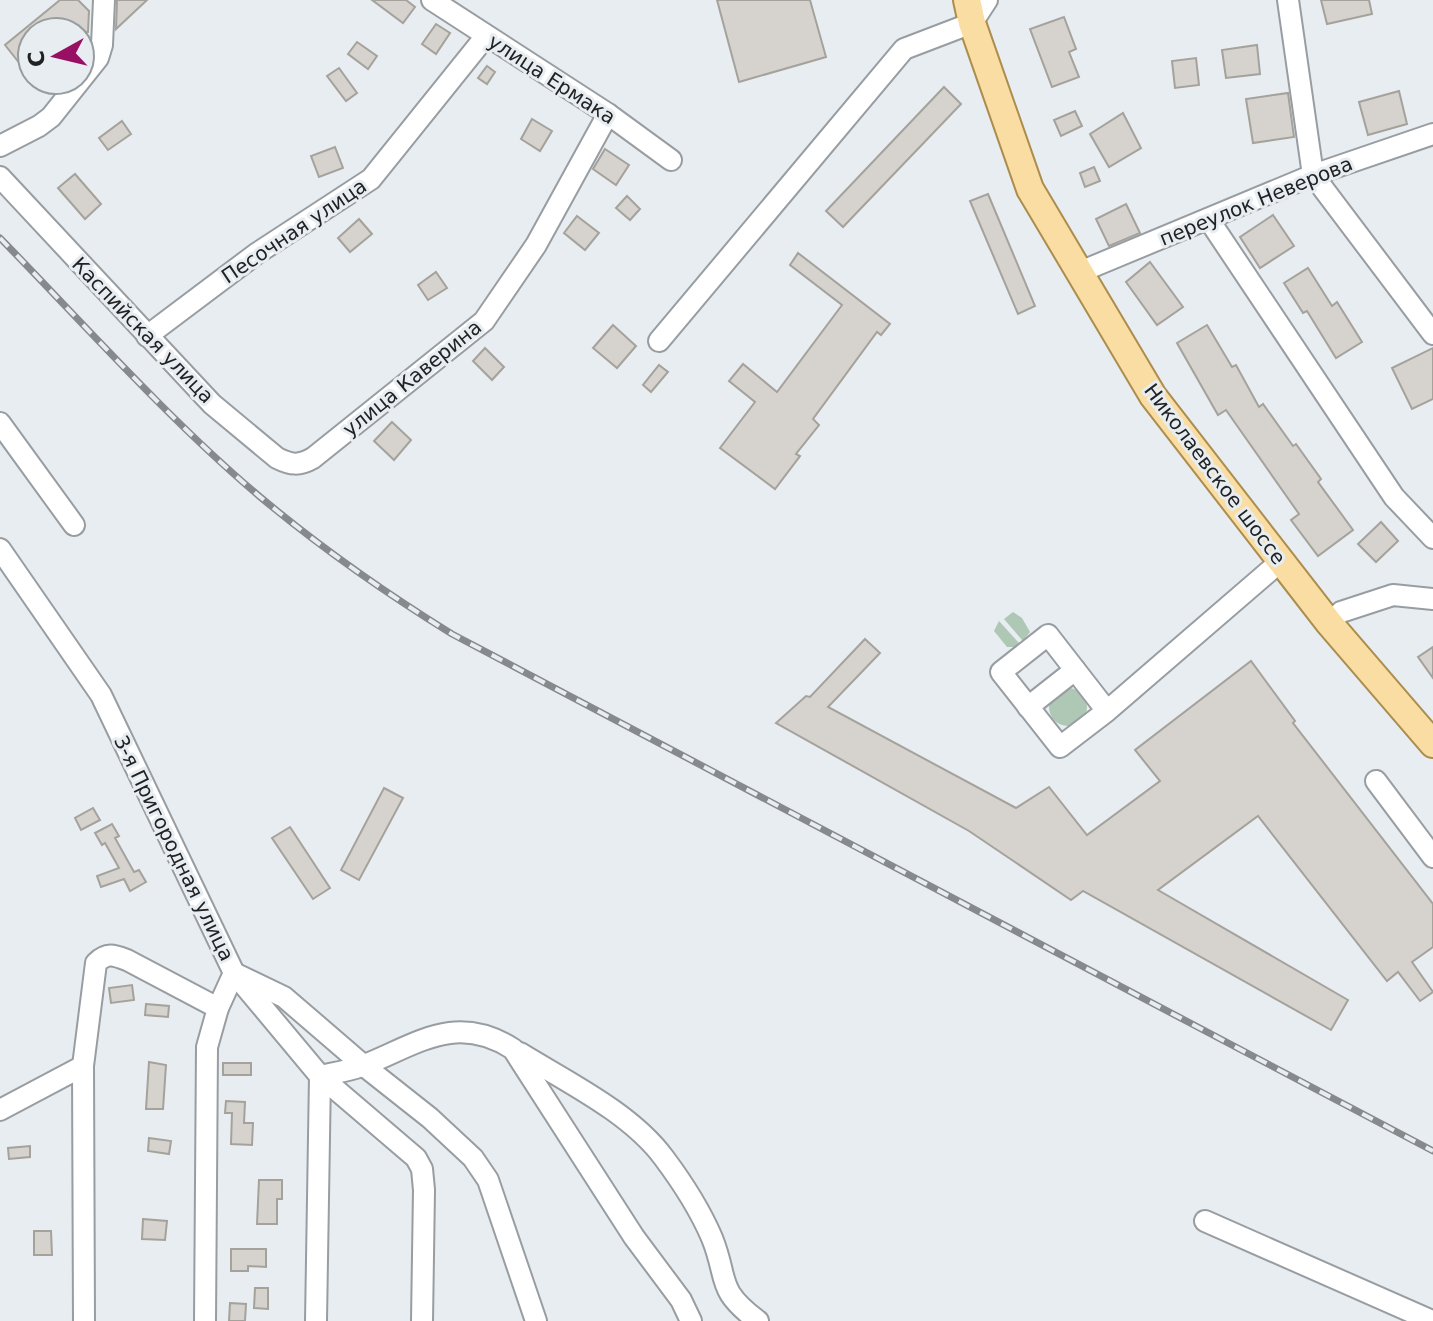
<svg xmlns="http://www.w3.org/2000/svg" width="1433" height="1321" font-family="'DejaVu Sans',sans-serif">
	<rect width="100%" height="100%" fill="#e7edf1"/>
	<g fill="#aec8b5">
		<polygon points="1013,612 1022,618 1030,632 1023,641 1004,619"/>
		<polygon points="999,621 1019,643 1014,647 1007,647 994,631"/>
		<circle cx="1068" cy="707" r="19"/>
	</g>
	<g fill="#d6d2cd" stroke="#a5a29c" stroke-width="2">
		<polygon points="60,0 78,0 89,11 88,32 32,32 32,79 5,45"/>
		<polygon points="117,0 147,0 116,29"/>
		<polygon points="372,0 406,0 415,7 403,23"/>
		<polygon points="717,0 810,0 826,57 739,82"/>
		<polygon points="1321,0 1369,0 1372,14 1327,24"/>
		<polygon points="1064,17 1076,49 1069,52 1079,77 1052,87 1030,29"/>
		<polygon points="436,24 450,33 436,54 422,44"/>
		<polygon points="357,42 377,56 368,69 348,54"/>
		<polygon points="1257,45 1260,74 1226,78 1222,50"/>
		<polygon points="1196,58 1199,85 1175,88 1172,61"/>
		<polygon points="487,66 495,72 487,84 478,78"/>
		<polygon points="339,68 357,93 346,101 327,76"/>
		<polygon points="944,87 961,104 843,227 826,211"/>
		<polygon points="1399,91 1407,124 1368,135 1359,102"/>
		<polygon points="1288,93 1294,137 1253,143 1246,99"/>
		<polygon points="1075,111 1082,126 1061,136 1054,120"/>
		<polygon points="1123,113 1141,148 1109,167 1090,134"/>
		<polygon points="532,119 552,131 540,151 521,139"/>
		<polygon points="122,121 131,134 108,150 99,138"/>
		<polygon points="335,147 343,168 319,177 311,156"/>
		<polygon points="605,149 629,165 616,185 593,169"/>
		<polygon points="1094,167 1100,181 1085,187 1080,173"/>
		<polygon points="75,174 101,204 85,219 58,188"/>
		<polygon points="988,194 1035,306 1018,314 970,201"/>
		<polygon points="627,196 640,209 630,220 616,208"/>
		<polygon points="1126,204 1140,233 1109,246 1096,219"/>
		<polygon points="1273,215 1294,246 1260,268 1240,237"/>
		<polygon points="577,216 599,233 585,250 564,233"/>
		<polygon points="359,219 372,234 350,252 338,238"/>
		<polygon points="798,253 890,324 881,335 877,332 813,419 819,425 796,454 800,456 775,489 720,448 755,402 729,381 743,364 777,392 842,305 790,265"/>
		<polygon points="1150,262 1183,307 1157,325 1126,282"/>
		<polygon points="1308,268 1332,306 1337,302 1362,342 1336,358 1307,311 1303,313 1284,283"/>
		<polygon points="436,272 447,288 428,300 418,285"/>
		<polygon points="613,325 636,346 617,368 593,348"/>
		<polygon points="1207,325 1232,367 1236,365 1259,407 1263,404 1293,446 1296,444 1321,479 1318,482 1353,530 1318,556 1291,520 1299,514 1226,410 1218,415 1177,343"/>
		<polygon points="485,348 504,367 492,380 473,361"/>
		<polygon points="1433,348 1433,399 1412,409 1392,368"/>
		<polygon points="659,365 668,372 651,392 643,385"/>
		<polygon points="392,422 411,440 394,460 374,441"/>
		<polygon points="1381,522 1398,541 1376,562 1358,544"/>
		<polygon points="865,639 880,653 828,707 1016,808 1049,787 1087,835 1160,781 1135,750 1251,661 1295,721 1293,723 1433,904 1433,947 1412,962 1433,992 1420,1001 1398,972 1387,981 1258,816 1158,890 1348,1000 1331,1030 1083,891 1071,900 969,831 776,723 806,696 810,697"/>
		<polygon points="1433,647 1433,678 1418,657"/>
		<polygon points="384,788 403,798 359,880 341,870"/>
		<polygon points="93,808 100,820 81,830 75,818"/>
		<polygon points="112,824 119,836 115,838 134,872 139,870 146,882 130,891 124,879 101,887 97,876 119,868 105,843 102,845 95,833"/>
		<polygon points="290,827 330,888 313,899 272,838"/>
		<polygon points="132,985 134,1000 111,1003 109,988"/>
		<polygon points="146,1004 169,1006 168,1017 145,1015"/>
		<polygon points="149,1062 166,1065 163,1109 146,1109"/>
		<rect x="223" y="1063" width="28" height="12"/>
		<polygon points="226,1101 245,1102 244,1123 253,1123 252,1145 231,1144 232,1113 225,1113"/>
		<polygon points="149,1138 171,1141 169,1154 148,1151"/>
		<polygon points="30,1146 30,1157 9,1159 8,1148"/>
		<polygon points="259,1180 282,1180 282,1199 277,1199 277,1224 257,1224"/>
		<polygon points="143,1219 167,1221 165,1240 142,1239"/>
		<polygon points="34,1231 51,1231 52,1255 34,1255"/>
		<polygon points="231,1249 266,1249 266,1267 248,1266 248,1271 231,1271"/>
		<polygon points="255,1288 268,1288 268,1309 254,1308"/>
		<polygon points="230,1303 246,1304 245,1321 229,1321"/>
	</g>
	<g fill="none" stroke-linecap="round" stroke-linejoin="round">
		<g stroke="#989da2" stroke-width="24">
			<g id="minor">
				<polyline points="432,0 608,114 671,160"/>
				<polyline points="1288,0 1313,175 1433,334"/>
				<polyline points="0,146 39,126 51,117 98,58 102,45 104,0"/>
				<path d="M 0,177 L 212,404 L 277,458 C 291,465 299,466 313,458 L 484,321 L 536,245 L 608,114"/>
				<polyline points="1209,220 1394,497 1433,538"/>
				<polyline points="1080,272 1313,175 1433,134"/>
				<polyline points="147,336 256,254 371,179 486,36"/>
				<polyline points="659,341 904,49 972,23 987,0"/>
				<polyline points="0,423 74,525"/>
				<polyline points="0,549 101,695 234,973 218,1008 207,1047 205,1321"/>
				<polyline points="1329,623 1341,612 1393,595 1433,599"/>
				<polyline points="1028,707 1075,670"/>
				<polyline points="1107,711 1048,635 1001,672 1060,747 1107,711 1281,561"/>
				<polyline points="1376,781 1433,857"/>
				<polyline points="234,973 284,997 363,1065 430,1118 473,1158 488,1180 536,1321"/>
				<polyline points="239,979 320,1076 416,1158 422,1169 424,1190 422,1321"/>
				<path d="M 520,1053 C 567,1082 631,1113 664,1158 C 682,1182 700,1210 712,1238 C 729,1280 715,1289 758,1321"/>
				<path d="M 83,1066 L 96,963 C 107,952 114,955 127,960 L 218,1008"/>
				<polyline points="0,1110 83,1066 84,1321"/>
				<polyline points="1205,1221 1432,1321"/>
				<path d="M 316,1321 L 320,1076 C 334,1073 348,1071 362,1066 C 416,1045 455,1012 513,1049 L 634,1237 L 681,1300 L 691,1321"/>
			</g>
		</g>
		<g stroke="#ac8d4d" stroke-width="30">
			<polyline id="major" points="967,0 972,23 1030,189 1153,396 1329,623 1433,744"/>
		</g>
		<use href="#minor" stroke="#fff" stroke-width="20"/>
		<use href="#major" stroke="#fadda2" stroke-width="26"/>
		<g stroke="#868a8d" stroke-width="7">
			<path id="rail" d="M 0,238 C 84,324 167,418 259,496 C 320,547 384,592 452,634 L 1433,1151"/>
		</g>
		<use href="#rail" stroke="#e7edf1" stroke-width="4" stroke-dasharray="12" stroke-linecap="butt"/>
	</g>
	<g text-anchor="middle" stroke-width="6" stroke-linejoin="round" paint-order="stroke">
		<g font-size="20" fill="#202223" stroke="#e7edf1">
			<text transform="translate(552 79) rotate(33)" y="7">улица Ермака</text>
			<text transform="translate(1256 201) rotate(-22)" y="7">переулок Неверова</text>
			<text transform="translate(294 231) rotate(-34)" y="7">Песочная улица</text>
			<text transform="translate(143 330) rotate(46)" y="7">Каспийская улица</text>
			<text transform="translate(412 378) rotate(-39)" y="7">улица Каверина</text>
			<text transform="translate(1215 474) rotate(53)" y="7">Николаевское шоссе</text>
			<text transform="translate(174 848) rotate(64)" y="7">3-я Пригородная улица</text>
		</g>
	</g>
	<g transform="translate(56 56) rotate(262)"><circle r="38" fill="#e7edf1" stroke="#979c9f" stroke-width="2"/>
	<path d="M0-6L14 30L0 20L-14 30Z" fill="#981064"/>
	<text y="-12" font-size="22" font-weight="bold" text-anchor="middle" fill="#202223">С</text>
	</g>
</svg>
